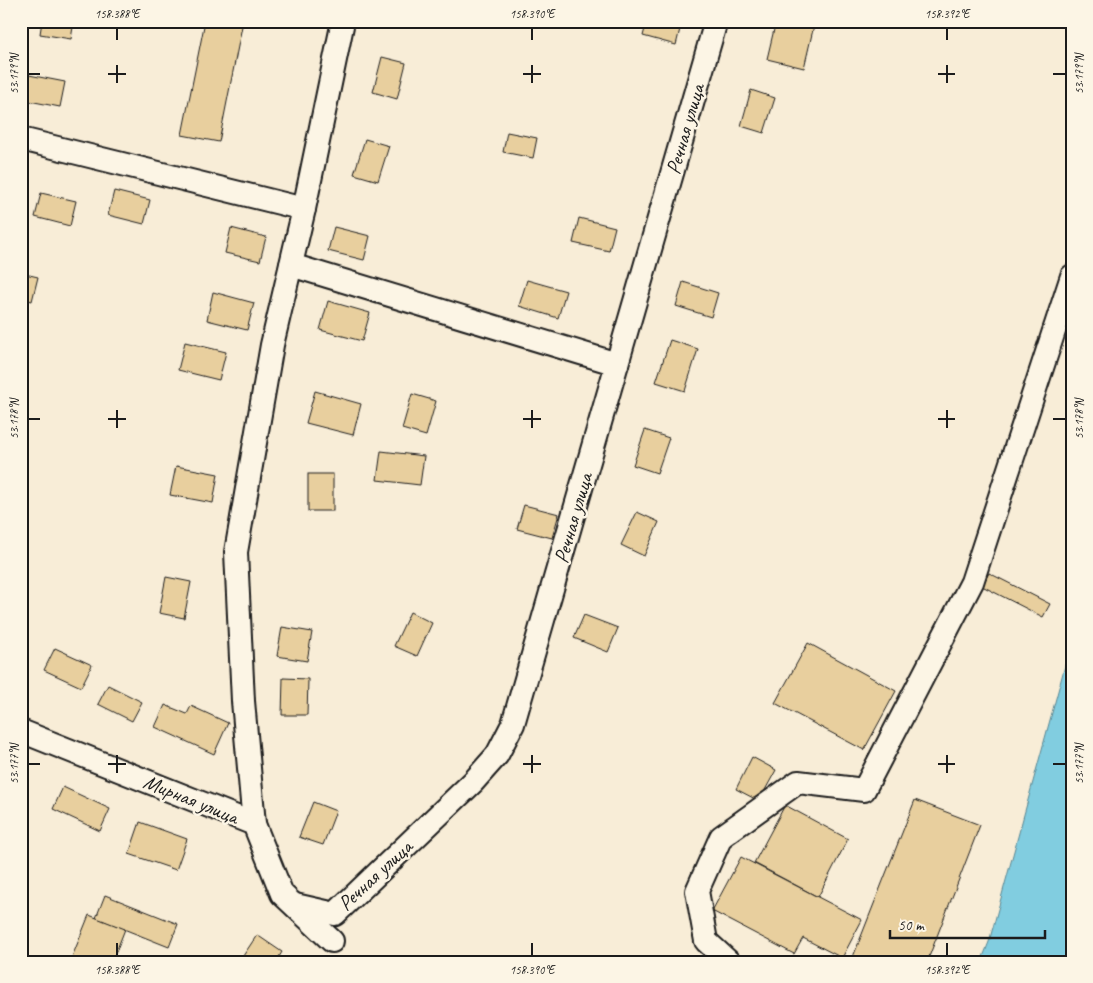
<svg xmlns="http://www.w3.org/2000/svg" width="1093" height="983" font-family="Caveat,sans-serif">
	<rect width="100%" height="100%" fill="#f8edd7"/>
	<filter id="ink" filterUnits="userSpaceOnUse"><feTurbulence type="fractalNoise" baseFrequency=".02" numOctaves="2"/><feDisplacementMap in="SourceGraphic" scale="10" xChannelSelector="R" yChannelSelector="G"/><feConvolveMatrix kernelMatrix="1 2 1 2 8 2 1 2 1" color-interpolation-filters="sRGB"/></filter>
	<g filter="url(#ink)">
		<polygon fill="#81cde0" stroke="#598692" points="1072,640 1072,962 981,962 989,942"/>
		<g fill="#e8cf9e" stroke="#1c1c1c">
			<polygon points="42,21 74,21 71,39 40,34"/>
			<polygon points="205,21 243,21 219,142 182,135"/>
			<polygon points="375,21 401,21 399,28"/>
			<polygon points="647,21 682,21 676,45 643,36"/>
			<polygon points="776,21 815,21 804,68 767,59"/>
			<polygon points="382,57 406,63 397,99 373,92"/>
			<polygon points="29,75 65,82 60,107 24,100"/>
			<polygon points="751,90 775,98 764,133 741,126"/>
			<polygon points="507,132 537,138 533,158 503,152"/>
			<polygon points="365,139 389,146 378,181 354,174"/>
			<polygon points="114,191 150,200 144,224 108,215"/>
			<polygon points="41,193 76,201 70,226 35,217"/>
			<polygon points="579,218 615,227 609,251 573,243"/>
			<polygon points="334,227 370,236 364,260 328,251"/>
			<polygon points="231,228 266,237 260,261 225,253"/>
			<polygon points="21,273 38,277 32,301 21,298"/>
			<polygon points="527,280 566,291 558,318 519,306"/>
			<polygon points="683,282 718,293 711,317 676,306"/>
			<polygon points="213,292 254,303 247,330 207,320"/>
			<polygon points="328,301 370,313 362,341 320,330"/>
			<polygon points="670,340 698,349 685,391 656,382"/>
			<polygon points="185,342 226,352 219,380 178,370"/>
			<polygon points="315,391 361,404 353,435 306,423"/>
			<polygon points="412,394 436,401 426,436 402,429"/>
			<polygon points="645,430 669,438 657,473 633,465"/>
			<polygon points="381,451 424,456 420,485 377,480"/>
			<polygon points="176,466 218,474 213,503 170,495"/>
			<rect x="308" y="474" width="25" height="37"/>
			<polygon points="524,505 559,514 552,538 517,529"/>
			<polygon points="637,512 659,522 644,556 621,545"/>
			<polygon points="989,573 1050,604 1043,617 982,586"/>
			<polygon points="166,577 191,582 184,618 159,613"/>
			<polygon points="410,612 432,623 417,656 394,646"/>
			<polygon points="584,615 618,628 608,652 574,638"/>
			<polygon points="282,627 312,632 307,661 277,656"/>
			<polygon points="808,643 896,691 864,750 775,703"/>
			<polygon points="55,648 92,665 81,687 44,670"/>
			<polygon points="283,678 308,679 307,715 282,715"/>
			<polygon points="108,685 142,702 132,721 98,704"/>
			<polygon points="165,705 187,714 191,706 228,723 214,754 155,727"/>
			<polygon points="752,757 776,770 759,801 736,789"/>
			<polygon points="63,787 110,809 100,831 53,809"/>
			<polygon points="915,800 980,825 927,962 851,962"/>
			<polygon points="313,802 336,811 323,845 299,837"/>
			<polygon points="785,805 848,839 818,897 754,863"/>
			<polygon points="140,822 187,839 176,870 129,854"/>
			<polygon points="741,857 862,920 842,958 803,938 794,954 712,911"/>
			<polygon points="105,895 178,924 169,947 96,918"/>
			<polygon points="89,915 125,929 112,962 70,962"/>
			<polygon points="257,935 282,952 276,962 239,962"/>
		</g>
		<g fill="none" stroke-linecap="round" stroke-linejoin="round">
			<g stroke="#1c1c1c" stroke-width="26">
				<g id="minor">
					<polyline points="21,139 304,209"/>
					<polyline points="291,265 617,364"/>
					<polyline points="21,731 254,824 282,894 332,941"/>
					<polyline points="254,824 243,701 236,552 272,345 304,209 343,21"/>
					<polyline points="295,905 335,914 473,782 497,755 513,724 716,21"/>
					<polyline points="729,962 706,941 697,891 721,837 798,782 864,790 972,582 1072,276"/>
				</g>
			</g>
			<use href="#minor" stroke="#fcf5e5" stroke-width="22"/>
		</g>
	</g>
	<path fill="none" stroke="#1c1c1c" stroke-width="2" d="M 117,28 L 117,40M 532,28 L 532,40M 947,28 L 947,40M 117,65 L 117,83M 532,65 L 532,83M 947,65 L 947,83M 28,74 L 40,74M 108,74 L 126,74M 523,74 L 541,74M 938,74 L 955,74M 1053,74 L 1066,74M 117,410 L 117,428M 532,410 L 532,428M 947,410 L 947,428M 28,419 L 40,419M 108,419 L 126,419M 523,419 L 541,419M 938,419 L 955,419M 1053,419 L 1066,419M 117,755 L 117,773M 532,755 L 532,773M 947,755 L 947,773M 28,764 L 40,764M 108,764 L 126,764M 523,764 L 541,764M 938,764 L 955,764M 1053,764 L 1066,764M 117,943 L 117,956M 532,943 L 532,956M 947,943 L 947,956"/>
	<g text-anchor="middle" stroke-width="5" stroke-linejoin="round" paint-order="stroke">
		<g font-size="21" fill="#1c1c1c" stroke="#fcf5e5">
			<text transform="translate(685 129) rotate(-74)" y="7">Речная улица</text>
			<text transform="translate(573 518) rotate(-74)" y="7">Речная улица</text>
			<text transform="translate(191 799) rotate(22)" y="7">Мирная улица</text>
			<text transform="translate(375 875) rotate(-43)" y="7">Речная улица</text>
		</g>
	</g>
	<rect width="1093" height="983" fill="none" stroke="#fcf5e5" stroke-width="55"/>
	<path d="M890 930v8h155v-8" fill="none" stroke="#1c1c1c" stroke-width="2.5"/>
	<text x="898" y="930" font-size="15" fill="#1c1c1c" stroke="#fcf5e5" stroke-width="4" paint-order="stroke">50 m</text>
	<rect x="28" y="28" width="1038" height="928" fill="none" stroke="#1c1c1c" stroke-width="2"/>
	<g font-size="12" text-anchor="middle" fill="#1c1c1c">
		<text x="117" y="18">158.388°E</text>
		<text x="532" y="18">158.390°E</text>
		<text x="947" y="18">158.392°E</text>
		<text transform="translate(14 74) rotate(-90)" y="4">53.179°N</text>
		<text transform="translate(1079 74) rotate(-90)" y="4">53.179°N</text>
		<text transform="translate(14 419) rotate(-90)" y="4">53.178°N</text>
		<text transform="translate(1079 419) rotate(-90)" y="4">53.178°N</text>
		<text transform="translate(14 764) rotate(-90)" y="4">53.177°N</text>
		<text transform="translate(1079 764) rotate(-90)" y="4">53.177°N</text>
		<text x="117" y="974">158.388°E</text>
		<text x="532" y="974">158.390°E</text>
		<text x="947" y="974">158.392°E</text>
	</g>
</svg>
